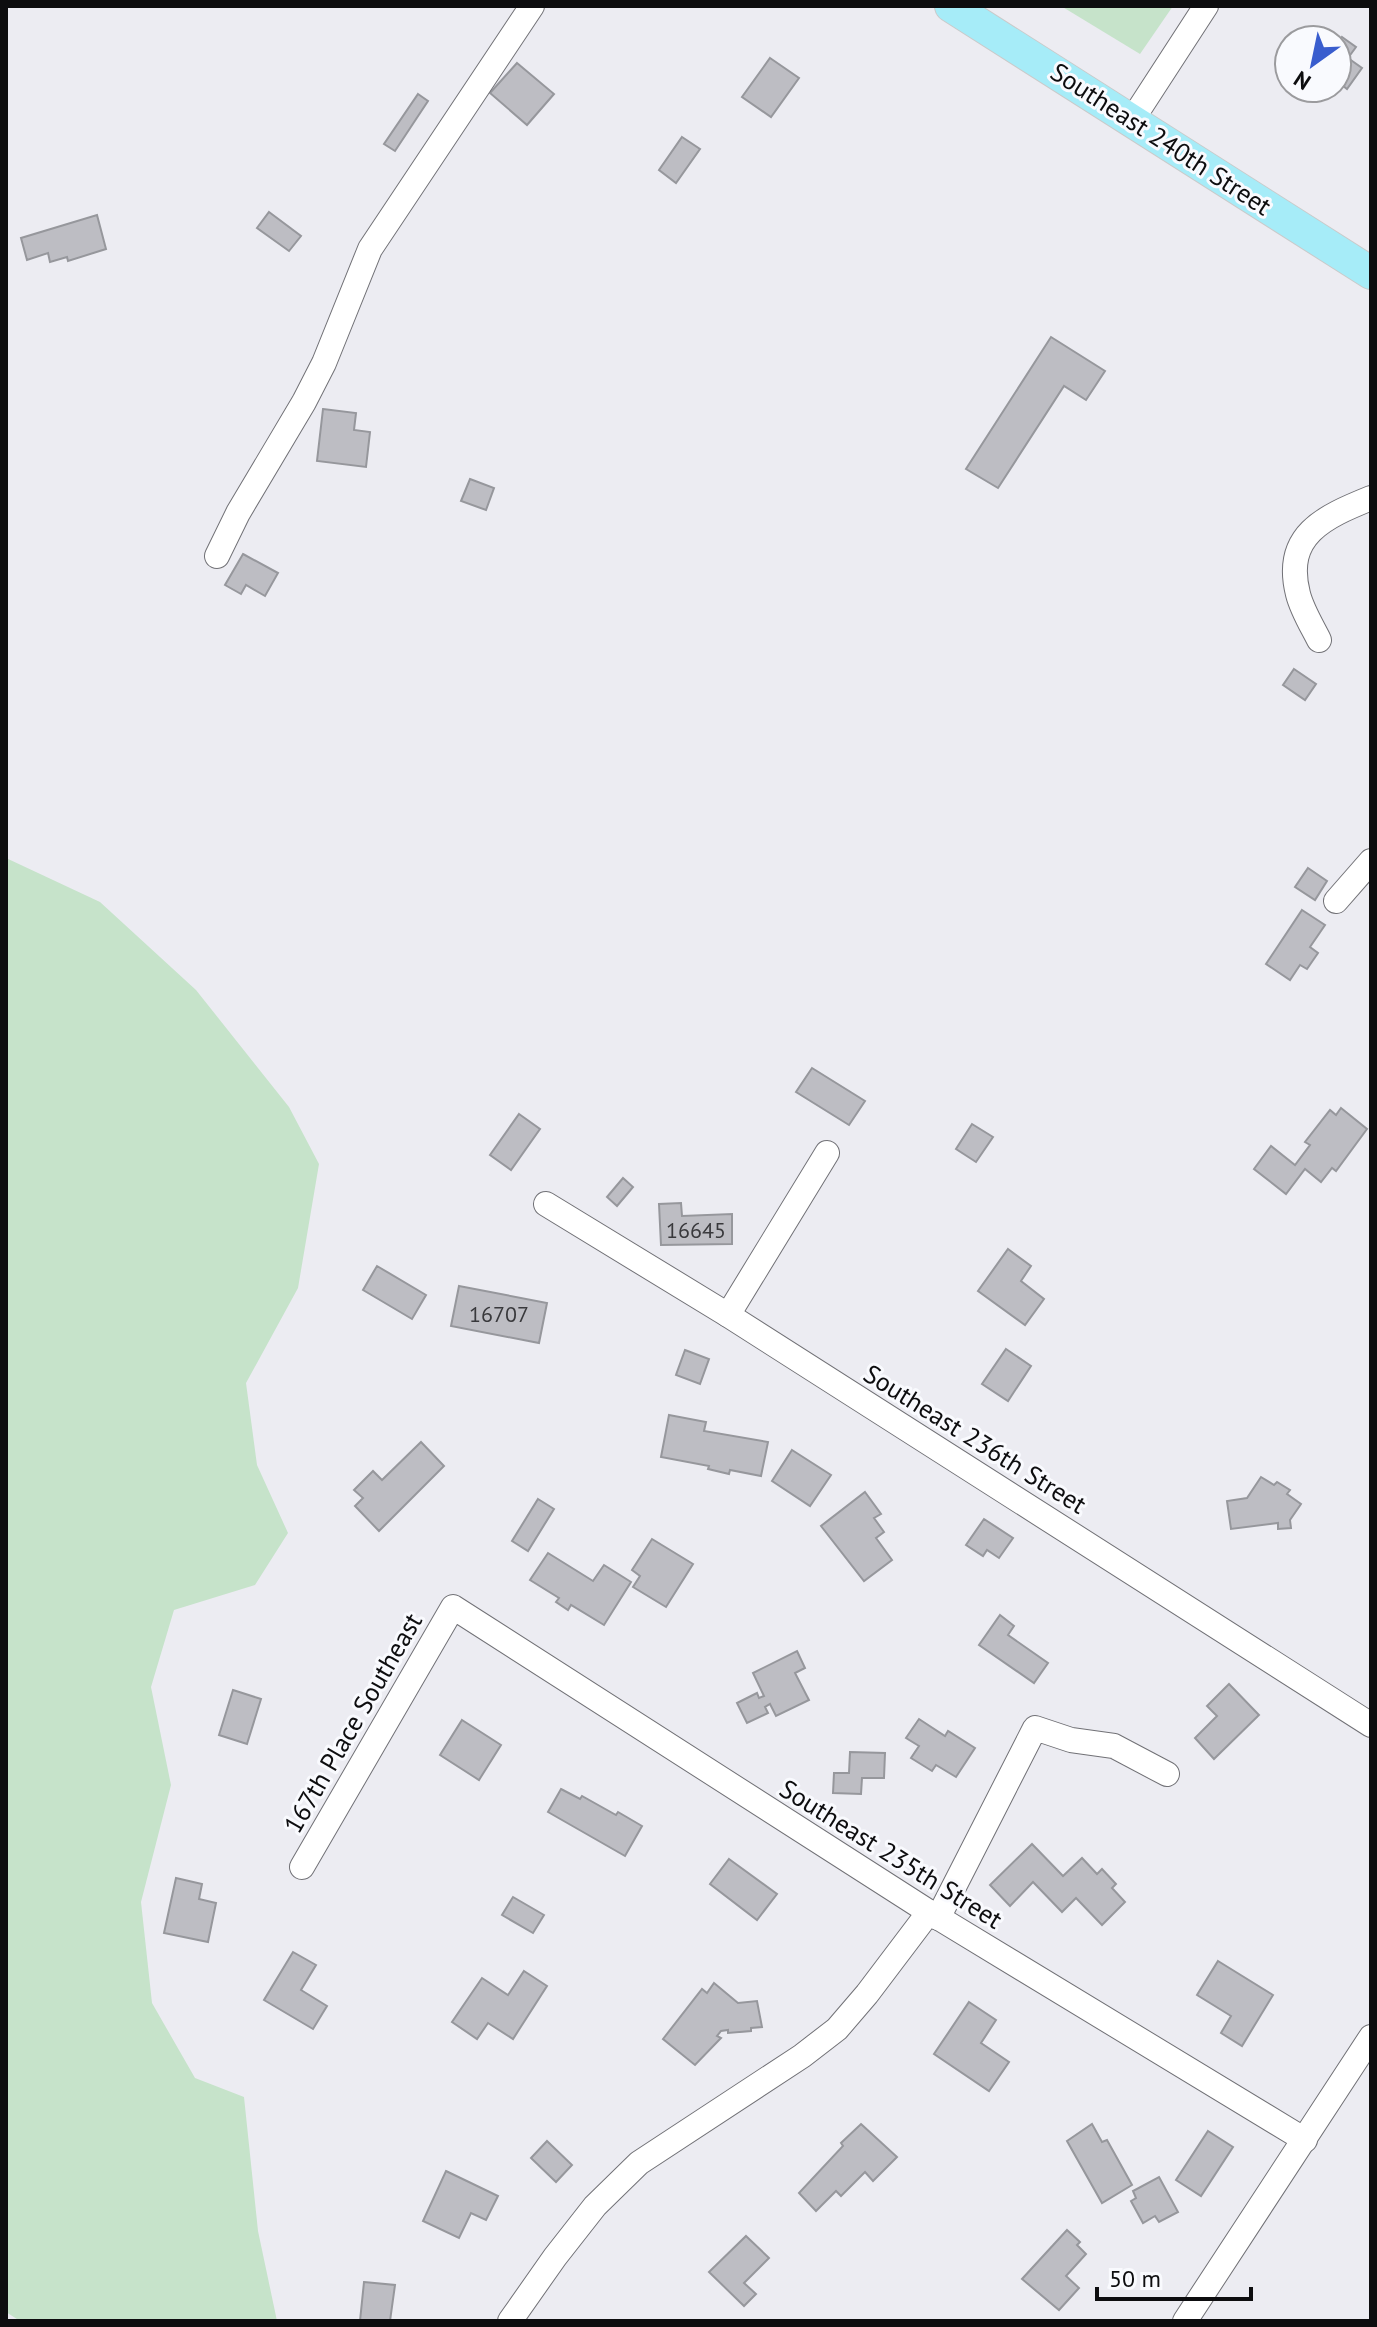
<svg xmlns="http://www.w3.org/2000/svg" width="1377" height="2327" font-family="'PT Sans',sans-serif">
	<rect width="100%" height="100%" fill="#ececf2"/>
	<g fill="#c6e3ca">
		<polygon points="1061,6 1173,6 1140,54"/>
		<polygon points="6,858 100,902 196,990 289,1107 319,1164 298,1288 246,1383 257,1465 288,1533 255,1585 174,1610 151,1687 171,1785 141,1902 152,2003 195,2078 244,2097 258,2231 277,2321 20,2321 6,2312"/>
	</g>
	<g fill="#bdbdc3" stroke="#96979c" stroke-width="2">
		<polygon points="1342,37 1356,47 1348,58 1362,68 1347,89 1337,81 1337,44"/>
		<polygon points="770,58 799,78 771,117 742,97"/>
		<polygon points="517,63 554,94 527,125 490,93"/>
		<polygon points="418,94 428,101 395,151 384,144"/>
		<polygon points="682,137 700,149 676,183 659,170"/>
		<polygon points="269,212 301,236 289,251 257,228"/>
		<polygon points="97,215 106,249 68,261 67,257 50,262 48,253 27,260 21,238"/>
		<polygon points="1051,337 1105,371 1086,400 1064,386 998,488 966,469"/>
		<polygon points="323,409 356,413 354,430 370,432 366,467 317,461"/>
		<polygon points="470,479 494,488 486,510 461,501"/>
		<polygon points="243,554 278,573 265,596 246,585 241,594 225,585"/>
		<polygon points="1294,669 1316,684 1305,700 1283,685"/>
		<polygon points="1308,868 1327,881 1315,900 1295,887"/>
		<polygon points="1302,910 1325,925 1310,947 1318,953 1307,969 1300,965 1290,980 1266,964"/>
		<polygon points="812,1068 865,1101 849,1125 796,1092"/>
		<polygon points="1341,1108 1367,1129 1336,1171 1332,1168 1321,1182 1305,1169 1286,1194 1254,1169 1271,1146 1295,1165 1310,1145 1305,1142 1330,1110 1336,1115"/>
		<polygon points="519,1114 540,1129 511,1170 490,1155"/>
		<polygon points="972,1124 993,1137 976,1162 956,1149"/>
		<polygon points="623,1178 633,1187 617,1206 607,1197"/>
		<polygon points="681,1203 682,1216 732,1214 732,1244 661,1245 659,1204"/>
		<polygon points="1008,1249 1031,1266 1021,1281 1044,1299 1025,1325 978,1291"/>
		<polygon points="377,1266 426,1295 412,1319 363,1290"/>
		<polygon points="459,1286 547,1303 539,1343 451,1326"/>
		<polygon points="1006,1349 1031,1366 1008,1401 982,1384"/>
		<polygon points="685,1350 709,1359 700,1384 676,1375"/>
		<polygon points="669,1415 706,1422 704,1431 768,1442 761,1476 730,1470 729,1474 708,1469 709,1466 661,1457"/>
		<polygon points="421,1442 444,1466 379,1531 355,1506 363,1498 354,1490 373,1471 382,1480"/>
		<polygon points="792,1450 831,1475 810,1506 772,1481"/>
		<polygon points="1261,1477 1274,1485 1277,1482 1290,1490 1287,1494 1301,1504 1290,1520 1291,1528 1278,1529 1278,1523 1231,1529 1227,1501 1247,1498"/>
		<polygon points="865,1492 881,1514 874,1518 884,1532 876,1538 892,1560 864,1581 821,1526"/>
		<polygon points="538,1499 554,1509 528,1551 512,1541"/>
		<polygon points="984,1519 1013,1538 999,1558 987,1550 983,1556 966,1545"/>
		<polygon points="652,1539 693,1564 666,1607 633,1587 640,1576 632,1570"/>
		<polygon points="548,1553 593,1581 604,1565 631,1582 604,1625 571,1605 568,1610 556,1602 559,1598 530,1580"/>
		<polygon points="1000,1615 1014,1626 1008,1635 1048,1663 1034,1683 979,1645"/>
		<polygon points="797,1651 805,1668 795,1673 809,1700 776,1716 770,1704 765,1707 768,1713 747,1723 737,1703 757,1693 759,1698 764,1696 753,1673"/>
		<polygon points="1229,1684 1259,1715 1214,1759 1195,1738 1217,1716 1207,1706"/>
		<polygon points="233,1690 261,1699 247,1744 219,1735"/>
		<polygon points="919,1719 945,1736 948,1731 975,1748 956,1777 936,1765 932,1771 911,1758 919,1746 906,1738"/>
		<polygon points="462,1720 501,1745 479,1780 440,1755"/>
		<polygon points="850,1752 885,1753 884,1778 862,1778 861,1794 833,1793 834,1773 849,1773"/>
		<polygon points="561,1789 580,1799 582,1796 616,1815 618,1812 642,1826 625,1856 548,1812"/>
		<polygon points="1032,1844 1063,1876 1082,1858 1097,1874 1102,1869 1116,1884 1112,1888 1125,1902 1102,1925 1076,1898 1062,1912 1033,1882 1010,1906 990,1885"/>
		<polygon points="729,1859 777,1894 757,1920 710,1884"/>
		<polygon points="176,1878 202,1884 199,1899 216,1903 208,1942 164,1933"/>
		<polygon points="513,1897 544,1915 533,1933 502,1915"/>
		<polygon points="293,1952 316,1965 301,1990 327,2006 313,2029 264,2000"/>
		<polygon points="1218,1961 1273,1995 1242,2046 1221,2033 1231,2016 1197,1995"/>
		<polygon points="524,1971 547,1986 513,2039 488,2023 477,2039 452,2022 482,1978 508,1995"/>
		<polygon points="714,1983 738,2003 757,2001 762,2027 751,2028 751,2031 728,2033 728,2030 721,2031 717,2036 721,2038 695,2065 663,2039 702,1989 707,1993"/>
		<polygon points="969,2002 996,2020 981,2043 1009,2062 989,2091 934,2054"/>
		<polygon points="861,2124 897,2157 873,2181 865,2172 841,2196 836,2191 816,2211 799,2193 843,2146 841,2143"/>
		<polygon points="1092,2124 1102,2142 1107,2140 1132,2185 1102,2203 1067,2141"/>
		<polygon points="1208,2131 1233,2147 1201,2196 1176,2180"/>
		<polygon points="547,2141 572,2165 556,2182 531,2158"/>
		<polygon points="446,2171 498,2196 486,2220 471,2213 459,2238 423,2221"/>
		<polygon points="1159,2177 1178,2212 1159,2222 1155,2216 1143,2223 1131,2201 1136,2198 1133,2191"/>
		<polygon points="1067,2230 1080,2242 1077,2245 1086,2254 1066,2276 1079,2288 1059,2310 1022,2279"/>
		<polygon points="746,2236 769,2258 744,2283 756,2294 744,2306 709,2272"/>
		<polygon points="364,2282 395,2285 390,2321 360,2321"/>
	</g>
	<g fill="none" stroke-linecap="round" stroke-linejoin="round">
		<g stroke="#717176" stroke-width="26">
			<g id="minor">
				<polyline points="1132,120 1206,6"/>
				<polyline points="217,556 238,513 304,402 324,363 370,249 532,6"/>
				<path d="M 1319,640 C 1312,626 1302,610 1298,594 C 1283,535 1324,517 1371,498"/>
				<polyline points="1336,901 1371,861"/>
				<polyline points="546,1204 728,1315 1371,1725"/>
				<polyline points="728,1315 827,1153"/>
				<polyline points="302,1867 453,1607 929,1912 1305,2140"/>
				<polyline points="938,1918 1035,1728 1071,1740 1114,1746 1167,1774"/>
				<polyline points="510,2321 555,2257 595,2206 639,2163 802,2056 837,2029 867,1994 929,1912"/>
				<polyline points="1185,2321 1371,2037"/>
			</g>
		</g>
		<g stroke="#cacaca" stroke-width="34">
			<polyline id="major" points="951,6 1371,273"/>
		</g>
		<use href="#minor" stroke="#fff" stroke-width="24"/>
		<use href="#major" stroke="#a6ecf8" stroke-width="32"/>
	</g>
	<g text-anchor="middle" stroke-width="6" stroke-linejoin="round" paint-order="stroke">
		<g font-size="22" fill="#39393c">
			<text x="696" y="1238">16645</text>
			<text x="499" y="1322">16707</text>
		</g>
		<g font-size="26" fill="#0d0d0f" stroke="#f9fafe">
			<text transform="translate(1161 139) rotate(33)" y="9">Southeast 240th Street</text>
			<text transform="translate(975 1439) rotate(32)" y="9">Southeast 236th Street</text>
			<text transform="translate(353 1723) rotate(-60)" y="9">167th Place Southeast</text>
			<text transform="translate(891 1854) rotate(32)" y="9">Southeast 235th Street</text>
		</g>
	</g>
	<rect width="1377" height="2327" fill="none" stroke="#0d0d0f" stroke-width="16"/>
	<g transform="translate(1313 64) rotate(213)"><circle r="38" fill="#f9fafe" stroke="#9b9b9e" stroke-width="2"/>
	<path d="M0-6L14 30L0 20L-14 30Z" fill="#395dce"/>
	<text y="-12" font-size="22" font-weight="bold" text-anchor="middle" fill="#0d0d0f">N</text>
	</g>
	<path d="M1097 2287v12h154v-12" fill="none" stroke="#0d0d0f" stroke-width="4"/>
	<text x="1109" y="2287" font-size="24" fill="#0d0d0f" stroke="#f9fafe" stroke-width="6" paint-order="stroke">50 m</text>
</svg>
